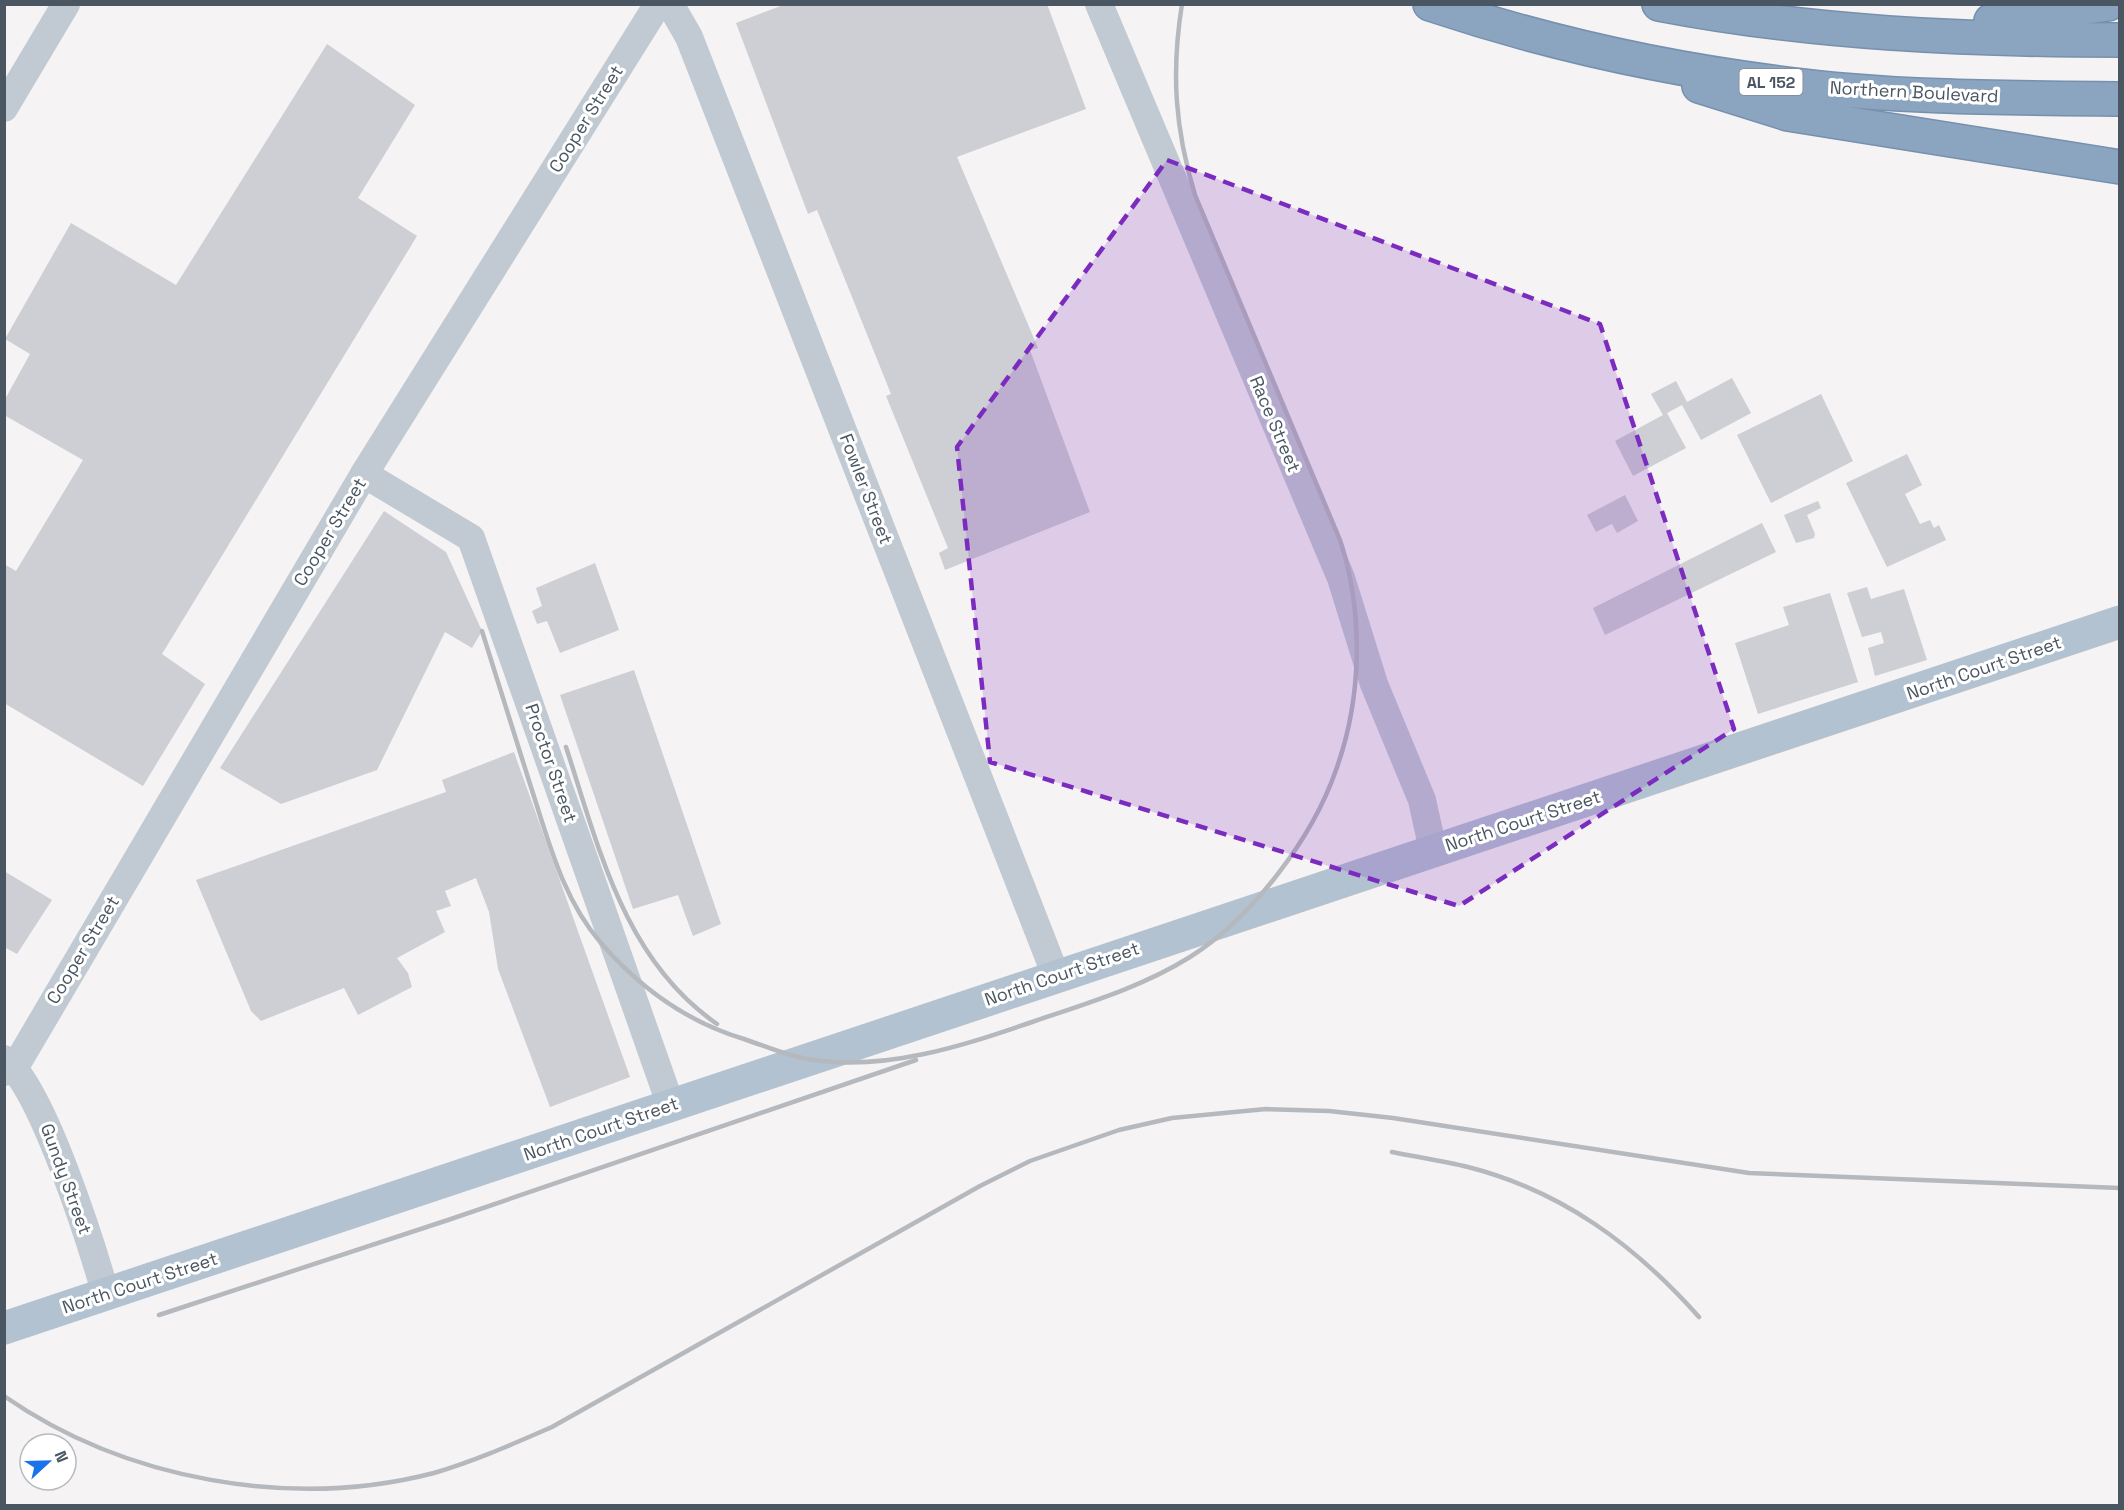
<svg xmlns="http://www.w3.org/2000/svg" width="2124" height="1510" font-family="'Space Grotesk',sans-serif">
	<rect width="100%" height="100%" fill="#f5f3f3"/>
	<g fill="#cdcfd5">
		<polygon points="786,4 1047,4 1086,109 957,157 1038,348 1030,350 1090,512 945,570 939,553 948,548 886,396 891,394 817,210 808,214 736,23"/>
		<polygon points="327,44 415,105 358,198 417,236 162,654 205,684 143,786 4,703 4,564 16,571 83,460 4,415 4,401 30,354 5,339 71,223 176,285"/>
		<polygon points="1732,378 1751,413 1701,440 1682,405 1667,413 1686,448 1633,476 1615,441 1663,415 1651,394 1676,381 1687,402"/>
		<polygon points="1821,394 1853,461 1771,503 1737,435"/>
		<polygon points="1907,454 1922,485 1905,494 1920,524 1930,520 1934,528 1939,525 1946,540 1887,567 1846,483"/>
		<polygon points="1625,495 1638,521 1617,533 1612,524 1596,532 1587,515"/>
		<polygon points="1818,501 1821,508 1807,515 1815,534 1814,538 1796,543 1784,515"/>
		<polygon points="384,511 446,552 482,631 472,648 445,632 377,770 281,804 220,768"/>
		<polygon points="1762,523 1776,552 1605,635 1593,608"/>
		<polygon points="595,563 619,630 560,653 547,621 537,624 532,611 542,606 536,588"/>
		<polygon points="1867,587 1871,599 1904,589 1927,660 1875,676 1868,648 1884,643 1881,632 1862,637 1847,593"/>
		<polygon points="1830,593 1858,682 1758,714 1735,643 1789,625 1783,607"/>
		<polygon points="634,670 721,924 693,936 678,895 633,909 560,695"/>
		<polygon points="514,752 630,1077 550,1107 498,969 489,912 476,878 445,891 451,906 436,911 445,932 397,958 408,973 412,987 358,1015 344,988 261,1021 251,1011 196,880 446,792 442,780"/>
		<polygon points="4,871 52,900 17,954 4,947"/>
	</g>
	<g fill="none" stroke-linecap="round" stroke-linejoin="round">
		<g stroke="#7690ad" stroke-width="36">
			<g id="highway">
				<path d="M 1430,4 C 1544,42 1660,68 1779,83 C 1892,98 2006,98 2120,99"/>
				<path d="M 1659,4 C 1810,33 1966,40 2120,40"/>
				<polyline points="1991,21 2108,4"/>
				<polyline points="1699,86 1788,114 2120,167"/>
			</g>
		</g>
		<g stroke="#c1cad2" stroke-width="28">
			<polyline points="670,4 689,37 1056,976"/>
			<polyline points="1099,4 1341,578 1374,684 1422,800 1433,850"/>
			<polyline points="4,108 66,4"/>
			<polyline points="364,474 471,538 671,1106"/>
			<path d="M 4,1059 C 42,1086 92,1246 106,1295"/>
			<polyline points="4,1072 15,1067 364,474 658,4"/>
		</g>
		<polyline stroke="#b3c2d1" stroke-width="33" points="4,1328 2120,622"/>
		<use href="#highway" stroke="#8ba5c1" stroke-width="33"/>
		<g stroke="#b5b8bd" stroke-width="4.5">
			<path d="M 482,631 C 498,682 514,733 530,784 C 548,839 562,898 601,943 C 640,988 687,1022 744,1039 C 765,1046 785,1055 807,1059 C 885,1072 962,1046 1035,1021 C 1088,1003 1142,987 1190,957 C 1252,918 1312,839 1336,770 C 1362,698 1364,613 1340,540 L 1195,195 C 1175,129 1171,73 1182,4"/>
			<path d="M 566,747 C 599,848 624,960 717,1024"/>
			<path d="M 1392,1152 C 1417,1157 1443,1161 1468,1167 C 1562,1191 1635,1245 1699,1317"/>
			<polyline points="159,1315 448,1220 916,1060"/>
			<path d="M 4,1396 C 125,1480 291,1510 434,1473 C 475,1461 513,1444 552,1427 L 980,1186 L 1030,1161 L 1119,1130 L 1172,1118 L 1266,1109 L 1329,1111 L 1393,1118 L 1749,1173 L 2120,1188"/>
		</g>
	</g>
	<path fill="#7b2cbf" fill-opacity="0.2" stroke="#7b2cbf" stroke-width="4.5" stroke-dasharray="12 8" stroke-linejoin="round" d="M 1167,160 L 1600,324 L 1734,729 L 1459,906 L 990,762 L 957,447 Z"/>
	<g text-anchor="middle" stroke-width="6" stroke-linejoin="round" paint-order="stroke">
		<rect fill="#fff" stroke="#808990" stroke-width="1.5" x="1739.5" y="69" width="63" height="26" rx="4.5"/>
		<g font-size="16" font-weight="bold" fill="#4a5661">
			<text x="1771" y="88">AL 152</text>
		</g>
		<g font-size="18" fill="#4a5661" stroke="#fff">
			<text transform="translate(1914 92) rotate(3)" y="6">Northern Boulevard</text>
			<text transform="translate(586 119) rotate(-58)" y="6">Cooper Street</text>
			<text transform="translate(1275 424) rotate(67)" y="6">Race Street</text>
			<text transform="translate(866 489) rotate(69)" y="6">Fowler Street</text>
			<text transform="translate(330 532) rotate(-59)" y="6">Cooper Street</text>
			<text transform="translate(1984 668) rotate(-19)" y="6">North Court Street</text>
			<text transform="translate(551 763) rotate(71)" y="6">Proctor Street</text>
			<text transform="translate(1523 821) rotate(-18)" y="6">North Court Street</text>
			<text transform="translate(83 950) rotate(-59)" y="6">Cooper Street</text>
			<text transform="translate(1062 974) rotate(-19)" y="6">North Court Street</text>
			<text transform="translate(601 1129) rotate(-19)" y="6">North Court Street</text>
			<text transform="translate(66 1179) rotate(70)" y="6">Gundy Street</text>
			<text transform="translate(140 1283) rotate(-18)" y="6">North Court Street</text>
		</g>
	</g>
	<rect width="2124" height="1510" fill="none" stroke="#4a5661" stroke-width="12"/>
	<g transform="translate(48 1462) rotate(68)"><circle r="28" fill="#ffffff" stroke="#b7bbc0" stroke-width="1.5"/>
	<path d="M0-4.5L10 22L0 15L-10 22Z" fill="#1a73e8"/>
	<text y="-9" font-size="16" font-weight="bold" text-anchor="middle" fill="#4a5661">N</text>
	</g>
</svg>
